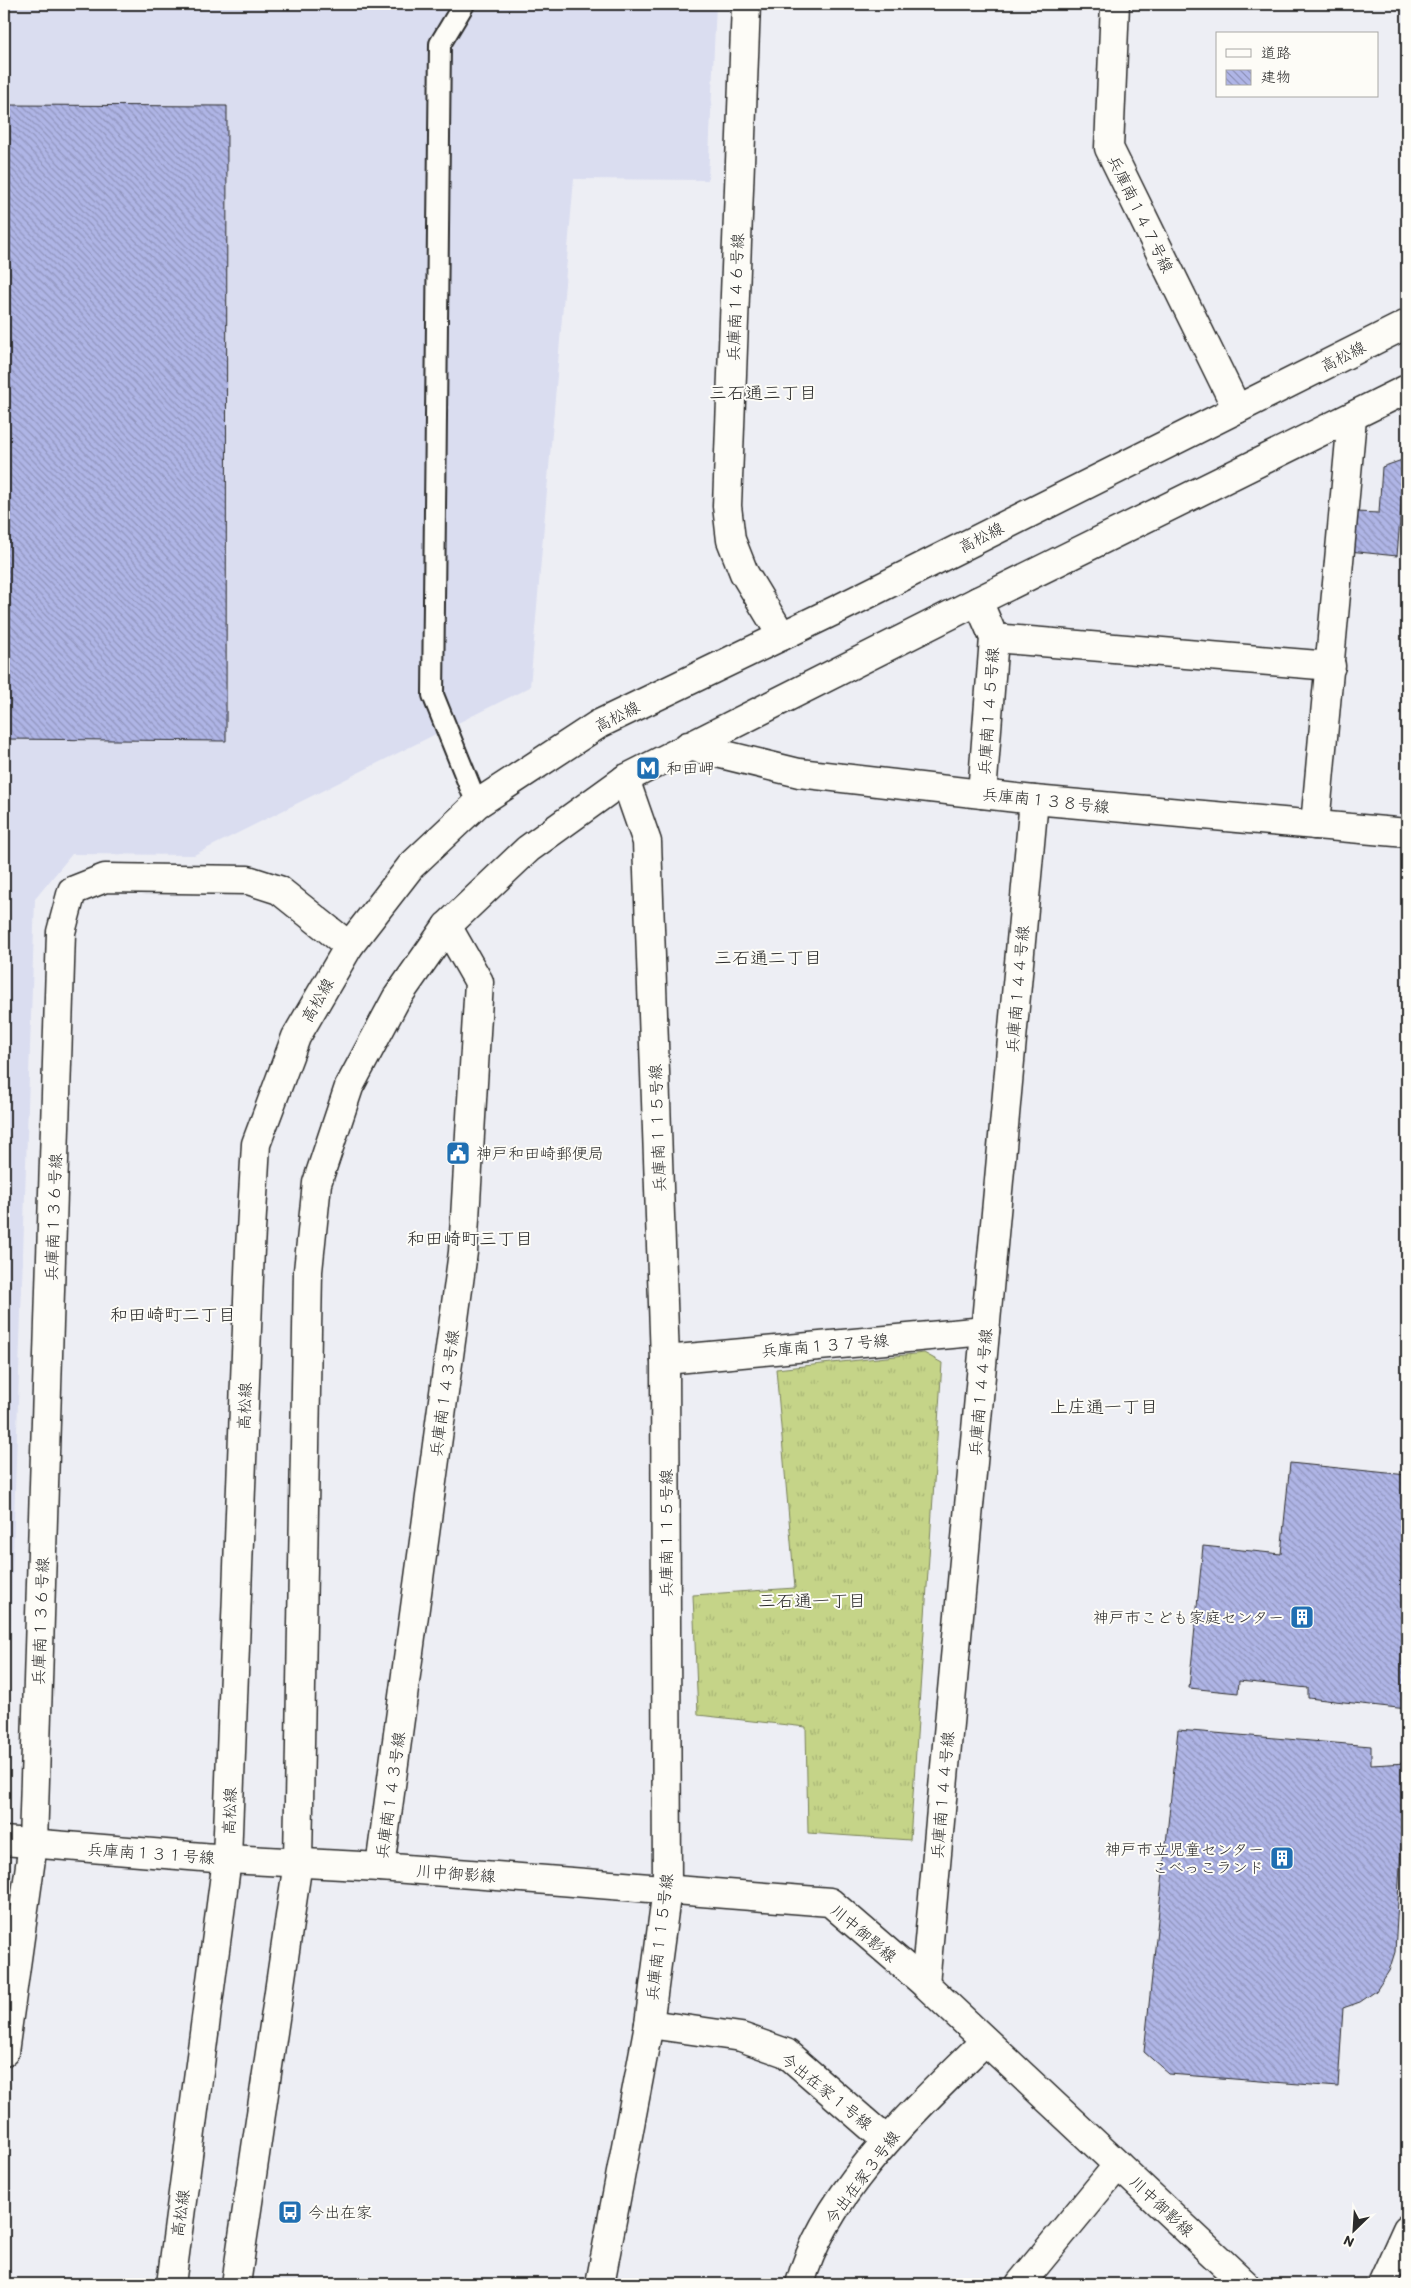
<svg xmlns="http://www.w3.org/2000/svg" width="1411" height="2288" font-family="Itim,'Klee One',sans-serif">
	<defs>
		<pattern id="grass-tufts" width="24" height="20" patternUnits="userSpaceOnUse" patternTransform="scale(1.25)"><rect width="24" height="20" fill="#c5d488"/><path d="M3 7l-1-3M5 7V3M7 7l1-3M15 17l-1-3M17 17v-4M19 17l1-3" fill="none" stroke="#a9b676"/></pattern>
		<pattern id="building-back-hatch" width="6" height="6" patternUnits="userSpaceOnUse" patternTransform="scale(1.25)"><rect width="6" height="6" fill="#afb5e6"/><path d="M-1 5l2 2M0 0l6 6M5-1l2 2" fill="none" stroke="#8f93bb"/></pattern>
	</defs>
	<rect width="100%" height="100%" fill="#edeef4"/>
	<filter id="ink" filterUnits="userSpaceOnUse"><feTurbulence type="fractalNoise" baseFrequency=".02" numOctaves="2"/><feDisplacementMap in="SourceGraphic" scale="10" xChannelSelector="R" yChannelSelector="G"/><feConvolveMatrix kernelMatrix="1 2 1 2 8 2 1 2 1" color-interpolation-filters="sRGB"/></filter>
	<g filter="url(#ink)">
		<polygon fill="#daddf0" points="4,4 716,4 708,180 574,179 530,687 194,855 72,854 35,899 5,1787"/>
		<polygon fill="url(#grass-tufts)" stroke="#78805a" points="924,1353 942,1363 910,1840 808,1833 806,1727 698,1715 693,1595 795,1588 776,1369"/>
		<g fill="url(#building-back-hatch)" stroke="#2b2b2b">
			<polygon points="4,105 227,106 226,741 4,739"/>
			<polygon points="1405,459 1397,556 1349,551 1355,512 1379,513 1382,467"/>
			<polygon points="1290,1463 1407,1475 1407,1709 1308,1698 1308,1688 1239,1681 1238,1693 1189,1688 1203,1546 1281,1554"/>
			<polygon points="1178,1730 1371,1746 1371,1765 1406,1763 1395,1952 1389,1971 1376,1991 1360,2002 1343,2008 1338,2087 1169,2074 1144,2052"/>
		</g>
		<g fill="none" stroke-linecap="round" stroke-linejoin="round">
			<g stroke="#2b2b2b" stroke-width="24">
				<polyline id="service" points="464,4 440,44 433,695 477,804"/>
			</g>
			<g stroke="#2b2b2b" stroke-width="31">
				<g id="minor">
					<polyline points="746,4 727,506 731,540 744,573 782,636"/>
					<polyline points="1115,4 1109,148 1237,409"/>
					<polyline points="978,601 994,638 982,794"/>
					<polyline points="994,638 1331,666"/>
					<polyline points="688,746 799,773 1034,800 1407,833"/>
					<polyline points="1315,825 1352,418"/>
					<polyline points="665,1360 985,1331"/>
					<polyline points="380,1867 463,1252 479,982 447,926"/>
					<polyline points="925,1984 1034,800"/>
					<polyline points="649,2024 741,2037 786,2053 886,2140"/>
					<polyline points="4,2052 33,1844 61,932 72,891 105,878 248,880 279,890 349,946"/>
					<polyline points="600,2284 649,2024 667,1889 665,1360 647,842 625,779"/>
					<path d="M 800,2284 C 825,2191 918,2107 985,2041"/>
					<polyline points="1020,2284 1118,2165"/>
					<polyline points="1382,2284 1407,2229"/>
				</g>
			</g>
			<g stroke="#2b2b2b" stroke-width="31">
				<polyline id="tertiary" points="4,1841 227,1859 380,1867 830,1902 925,1984 1245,2284"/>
			</g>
			<g stroke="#2b2b2b" stroke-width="31">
				<g id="primary">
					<polyline points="171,2284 227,1859 250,1248 256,1144 296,1037 349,946 411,866 477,804 599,724 836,610 1407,324"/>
					<polyline points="236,2284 298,1862 308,1271 317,1183 349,1087 396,999 447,926 528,849 625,779 978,601 1407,389"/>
				</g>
			</g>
			<use href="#service" stroke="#fdfcf7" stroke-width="20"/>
			<use href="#minor" stroke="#fdfcf7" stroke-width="28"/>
			<use href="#tertiary" stroke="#fdfcf7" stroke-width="28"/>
			<use href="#primary" stroke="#fdfcf7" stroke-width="28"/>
		</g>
	</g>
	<defs>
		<g id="metro-square" transform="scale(1.25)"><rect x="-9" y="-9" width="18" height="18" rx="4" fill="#1f6fb2" stroke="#fdfcf7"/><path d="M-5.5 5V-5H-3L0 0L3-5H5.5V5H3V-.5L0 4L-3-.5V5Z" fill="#fff"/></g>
		<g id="civic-square" transform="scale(1.25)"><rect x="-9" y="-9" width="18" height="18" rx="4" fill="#1f6fb2" stroke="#fdfcf7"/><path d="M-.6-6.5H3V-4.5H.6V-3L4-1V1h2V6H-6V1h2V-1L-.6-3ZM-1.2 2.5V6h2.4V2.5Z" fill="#fff"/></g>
		<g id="building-square" transform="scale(1.25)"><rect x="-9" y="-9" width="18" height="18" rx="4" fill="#1f6fb2" stroke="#fdfcf7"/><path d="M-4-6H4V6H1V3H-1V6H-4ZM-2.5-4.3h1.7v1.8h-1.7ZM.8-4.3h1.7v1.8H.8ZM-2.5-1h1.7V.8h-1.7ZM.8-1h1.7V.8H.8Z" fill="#fff"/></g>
		<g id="bus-square" transform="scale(1.25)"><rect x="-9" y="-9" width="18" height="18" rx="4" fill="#1f6fb2" stroke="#fdfcf7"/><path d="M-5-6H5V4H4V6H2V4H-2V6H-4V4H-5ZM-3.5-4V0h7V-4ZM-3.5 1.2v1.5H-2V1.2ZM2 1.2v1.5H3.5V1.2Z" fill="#fff"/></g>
	</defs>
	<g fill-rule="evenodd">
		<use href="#metro-square" x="648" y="768"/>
		<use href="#civic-square" x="458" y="1153"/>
		<use href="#building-square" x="1302" y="1617"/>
		<use href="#building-square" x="1282" y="1858"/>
		<use href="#bus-square" x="290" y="2212"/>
	</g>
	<g text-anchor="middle" stroke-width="4" stroke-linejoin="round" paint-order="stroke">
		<g font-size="16" fill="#2b2b2b" stroke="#fdfcf7">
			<text transform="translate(1141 214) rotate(64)" y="6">兵庫南１４７号線</text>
			<text transform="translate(735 297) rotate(-88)" y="6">兵庫南１４６号線</text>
			<text transform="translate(1343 356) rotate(-27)" y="6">高松線</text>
			<text transform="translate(981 537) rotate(-27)" y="6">高松線</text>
			<text transform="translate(988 711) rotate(-86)" y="6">兵庫南１４５号線</text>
			<text transform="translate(617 716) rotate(-27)" y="6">高松線</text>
			<text transform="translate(1046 800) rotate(6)" y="6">兵庫南１３８号線</text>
			<text transform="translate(1017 989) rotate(-85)" y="6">兵庫南１４４号線</text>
			<text transform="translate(317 1000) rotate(-60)" y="6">高松線</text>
			<text transform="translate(657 1128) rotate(-92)" y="6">兵庫南１１５号線</text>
			<text transform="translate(53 1217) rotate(-88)" y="6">兵庫南１３６号線</text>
			<text transform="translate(825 1345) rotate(-5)" y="6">兵庫南１３７号線</text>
			<text transform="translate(980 1392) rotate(-85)" y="6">兵庫南１４４号線</text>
			<text transform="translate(444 1393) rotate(-82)" y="6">兵庫南１４３号線</text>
			<text transform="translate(244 1406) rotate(-88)" y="6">高松線</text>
			<text transform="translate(666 1533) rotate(-90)" y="6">兵庫南１１５号線</text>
			<text transform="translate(40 1621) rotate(-88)" y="6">兵庫南１３６号線</text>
			<text transform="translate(390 1795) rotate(-82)" y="6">兵庫南１４３号線</text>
			<text transform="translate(942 1795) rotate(-85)" y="6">兵庫南１４４号線</text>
			<text transform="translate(229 1811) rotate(-88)" y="6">高松線</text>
			<text transform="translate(151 1853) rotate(4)" y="6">兵庫南１３１号線</text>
			<text transform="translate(456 1873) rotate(4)" y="6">川中御影線</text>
			<text transform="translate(864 1933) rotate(40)" y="6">川中御影線</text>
			<text transform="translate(659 1937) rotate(-83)" y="6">兵庫南１１５号線</text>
			<text transform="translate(827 2091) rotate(39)" y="6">今出在家１号線</text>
			<text transform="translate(862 2177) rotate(-53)" y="6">今出在家３号線</text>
			<text transform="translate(1162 2206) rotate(43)" y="6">川中御影線</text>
			<text transform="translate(180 2213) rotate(-82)" y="6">高松線</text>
		</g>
		<g font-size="16" fill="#2b2b2b" stroke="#fdfcf7" text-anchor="start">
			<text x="666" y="774">和田岬</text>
			<text x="476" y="1159">神戸和田崎郵便局</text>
			<text x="1284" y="1623" text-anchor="end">神戸市こども家庭センター</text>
			<text x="1264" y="1855" text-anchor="end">神戸市立児童センター<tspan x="1264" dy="18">こべっこランド</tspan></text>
			<text x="308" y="2218">今出在家</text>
		</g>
		<g font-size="18" fill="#2b2b2b" stroke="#fdfcf7">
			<text x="763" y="399">三石通三丁目</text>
			<text x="768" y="964">三石通二丁目</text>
			<text x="470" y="1245">和田崎町三丁目</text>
			<text x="173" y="1321">和田崎町二丁目</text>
			<text x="1104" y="1413">上庄通一丁目</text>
			<text x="812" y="1607">三石通一丁目</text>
		</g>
	</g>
	<rect width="1411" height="2288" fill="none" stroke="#fdfcf7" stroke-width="20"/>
	<rect x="10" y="10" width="1391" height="2268" fill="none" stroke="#2b2b2b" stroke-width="2" filter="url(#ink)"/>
	<rect x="1216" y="32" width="162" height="65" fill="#fdfcf7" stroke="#a9a8a5"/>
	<rect x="1226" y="49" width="25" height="8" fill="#fdfcf7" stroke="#a9a8a5"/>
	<text x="1261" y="58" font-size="15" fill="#2b2b2b">道路</text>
	<rect x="1226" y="70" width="25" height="15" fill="url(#building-back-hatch)" stroke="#a9a8a5"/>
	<text x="1261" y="82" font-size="15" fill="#2b2b2b">建物</text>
	<g transform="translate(1354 2230) rotate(205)" stroke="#fdfcf7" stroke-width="4" paint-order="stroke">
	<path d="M0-4L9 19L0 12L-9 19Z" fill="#2b2b2b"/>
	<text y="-8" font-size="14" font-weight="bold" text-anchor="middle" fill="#2b2b2b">N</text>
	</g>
</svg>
